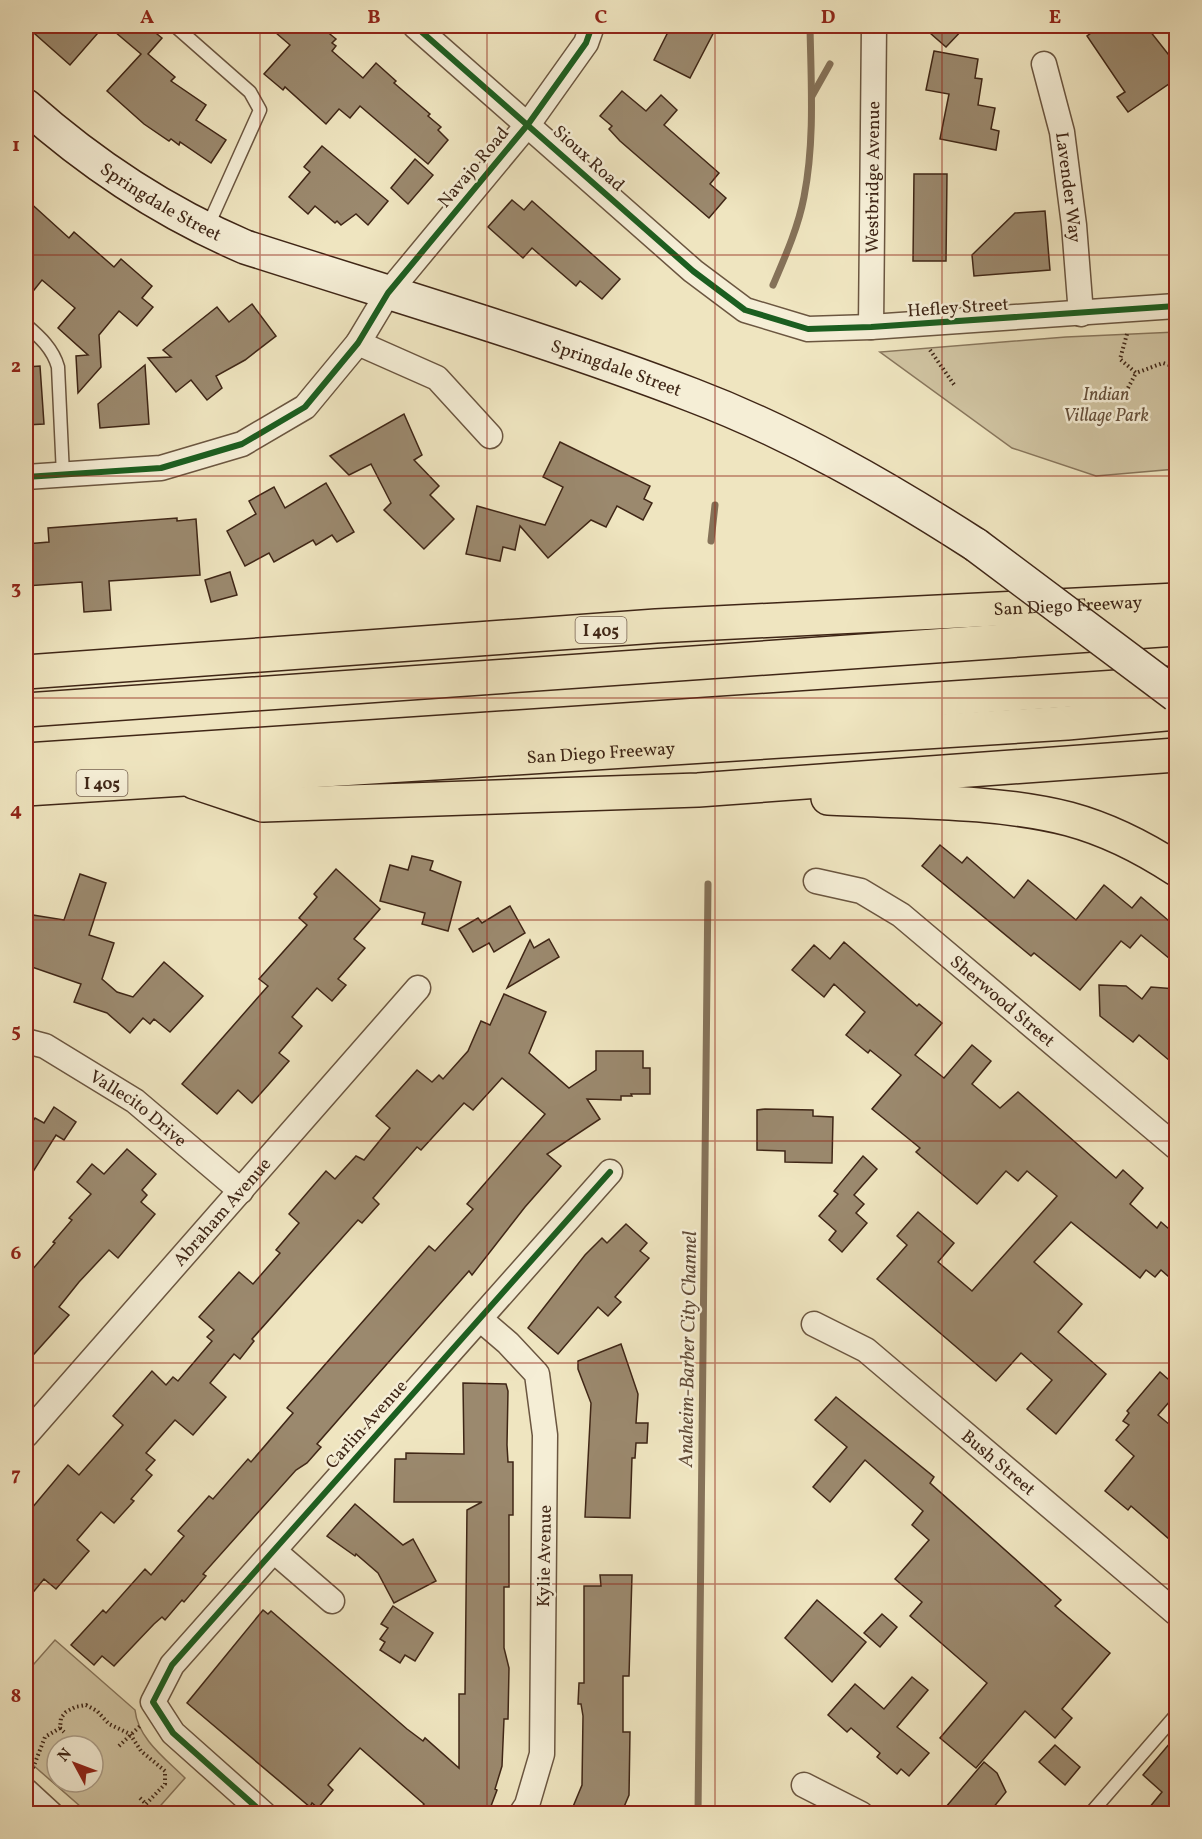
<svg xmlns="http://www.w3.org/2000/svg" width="1202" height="1839" font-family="Vollkorn,serif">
	<rect width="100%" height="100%" fill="#efe5c0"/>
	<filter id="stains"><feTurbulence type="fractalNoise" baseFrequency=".00333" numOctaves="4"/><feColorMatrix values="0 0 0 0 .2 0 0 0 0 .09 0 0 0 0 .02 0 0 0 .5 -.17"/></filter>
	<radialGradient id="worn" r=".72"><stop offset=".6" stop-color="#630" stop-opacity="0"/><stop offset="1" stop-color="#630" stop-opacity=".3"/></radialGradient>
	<g fill="#d1c5a3" stroke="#88765c" stroke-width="1.5" fill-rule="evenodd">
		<polygon points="1176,332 1176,469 1096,476 1012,448 880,352 1066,337"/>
		<path d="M 55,1640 L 135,1710 C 138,1739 166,1759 185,1778 L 154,1813 L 88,1813 L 26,1759 L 26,1673 ZM 57,1746 L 93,1746 L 93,1782 L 57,1782 Z"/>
	</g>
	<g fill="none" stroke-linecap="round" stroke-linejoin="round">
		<g stroke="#857259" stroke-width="7">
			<polyline points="812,96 830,64"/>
			<path d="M 773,285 C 785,257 798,228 804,197 C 815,141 811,82 810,26"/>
			<polyline points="711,541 715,505"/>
			<polyline points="698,1814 708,884"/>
		</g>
	</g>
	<g fill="#9b896e" stroke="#3f2616" stroke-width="1.5">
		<polygon points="26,26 104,26 70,65"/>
		<polygon points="108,26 147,26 162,38 148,54 175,77 171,81 206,105 196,120 226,140 211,163 180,142 179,145 171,139 169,141 144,124 107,91 141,54"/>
		<polygon points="268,26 320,26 336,39 332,43 336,46 332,51 363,78 376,63 396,81 394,83 430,114 428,116 441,127 438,130 448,140 428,164 360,106 350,118 339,109 326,124 285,87 283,90 264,74 290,45"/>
		<polygon points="671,26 717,26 690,78 654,60"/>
		<polygon points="922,26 966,26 946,47"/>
		<polygon points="1101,26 1146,26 1176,64 1176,79 1128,112 1117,97 1125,92 1087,36"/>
		<polygon points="934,51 978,59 975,78 982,79 978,105 995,108 991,129 999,131 996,150 940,139 949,94 926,90"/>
		<polygon points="622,91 646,111 661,95 677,110 664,125 719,173 710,184 726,198 709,218 620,141 609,129 612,126 600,116"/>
		<polygon points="322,146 388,201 368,225 356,214 341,225 337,221 335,223 315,206 308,214 289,197 310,172 304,167"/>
		<polygon points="415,159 433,175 408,204 391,188"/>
		<polygon points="914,174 947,174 946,261 913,261"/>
		<polygon points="26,199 69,238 74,232 114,267 121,259 152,286 142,298 153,307 137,326 119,311 99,335 101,367 78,393 76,356 88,355 58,328 75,308 42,280 26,300"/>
		<polygon points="512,200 524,210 532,201 620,279 602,299 580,281 576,286 532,248 523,258 488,227"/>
		<polygon points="1045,211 1050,270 974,276 972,255 1015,213"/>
		<polygon points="252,304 276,336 245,360 216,376 222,388 207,400 191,380 176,392 148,358 171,357 163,350 217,307 229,322"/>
		<polygon points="145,365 149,424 100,428 98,404"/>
		<polygon points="40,366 44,424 26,425 26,367"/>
		<polygon points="404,414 422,455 414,460 439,486 430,495 454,519 424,549 384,510 391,503 371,464 349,475 330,456"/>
		<polygon points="560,442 650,486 644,499 652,503 643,520 617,506 606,527 591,520 548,558 520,526 515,550 503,547 500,561 466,554 477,506 545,525 563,487 543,477"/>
		<polygon points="326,483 354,532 337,542 332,535 316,545 313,540 274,562 269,553 245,566 227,531 256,514 249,501 274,487 285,508"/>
		<polygon points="177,518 177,521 196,519 200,575 109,581 111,610 84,612 82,582 26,586 26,544 49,542 48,528"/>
		<polygon points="230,572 237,595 211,602 205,580"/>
		<polygon points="940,845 962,863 967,857 1014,898 1028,880 1076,920 1104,885 1132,908 1141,897 1176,927 1176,964 1141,935 1130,948 1121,941 1080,990 1034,953 1031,956 922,866"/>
		<polygon points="412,856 433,861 430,870 461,882 448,931 422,924 425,913 380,901 390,865 408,870"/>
		<polygon points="336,869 380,909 354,939 365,948 338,979 346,985 332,1001 317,988 292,1017 302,1026 279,1053 289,1061 269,1084 252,1103 238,1090 217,1114 182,1084 268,986 259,979 307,925 299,918 317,897 314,894"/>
		<polygon points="80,874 106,883 89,935 114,943 102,979 117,992 133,997 164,962 203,996 170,1032 154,1019 150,1024 143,1018 130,1033 107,1013 74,1002 81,984 26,965 26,914 64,920"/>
		<polygon points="510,906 525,933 494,952 489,943 473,952 459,929 478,918 482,923"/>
		<polygon points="549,939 559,957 507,988 530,940 534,948"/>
		<polygon points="844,942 917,1006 919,1004 942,1023 915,1055 944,1078 972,1045 991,1061 972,1084 1000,1108 1018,1092 1116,1178 1123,1170 1143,1188 1130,1204 1157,1228 1161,1222 1176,1235 1176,1283 1161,1270 1155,1277 1146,1270 1140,1278 1071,1222 1034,1262 1082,1304 1058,1332 1106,1374 1056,1434 1027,1409 1052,1380 1021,1353 996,1381 877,1279 907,1245 897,1236 918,1212 954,1243 938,1262 972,1291 1057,1196 1027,1171 1018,1181 1006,1171 977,1204 916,1152 920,1148 872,1109 901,1075 870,1050 868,1053 846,1035 865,1012 834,984 824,997 792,970 814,945 830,959"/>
		<polygon points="1099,985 1126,986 1142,999 1151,987 1176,989 1176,1066 1139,1035 1133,1042 1100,1016"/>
		<polygon points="504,994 546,1012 529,1053 569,1088 596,1070 596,1051 643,1051 643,1068 650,1068 650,1094 631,1094 632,1096 621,1096 621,1100 587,1099 600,1119 547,1154 561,1166 525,1207 472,1275 469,1271 393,1357 317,1444 321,1447 307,1463 296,1470 203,1574 206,1576 184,1602 182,1600 165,1620 162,1617 154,1624 114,1666 102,1656 94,1665 71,1645 103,1610 106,1613 145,1569 151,1575 184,1536 178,1531 209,1496 213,1499 248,1459 251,1462 293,1413 287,1408 429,1246 435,1251 473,1209 467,1204 545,1114 502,1078 473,1110 464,1103 421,1150 417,1147 373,1198 379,1204 362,1223 358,1220 308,1276 252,1339 254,1341 240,1359 234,1354 210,1383 226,1397 193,1435 175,1420 146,1453 155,1460 146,1470 152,1475 131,1499 134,1501 114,1523 101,1512 77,1540 89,1551 56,1589 44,1579 26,1601 26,1515 68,1465 79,1475 123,1425 113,1416 152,1371 166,1385 173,1377 178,1381 212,1341 207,1337 214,1330 199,1317 239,1272 253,1284 280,1253 276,1250 299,1223 289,1214 326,1171 335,1179 356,1156 364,1160 390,1128 376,1116 417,1070 432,1082 439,1075 443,1079 468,1051 481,1021 490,1025"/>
		<polygon points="54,1107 76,1122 64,1140 56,1135 26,1183 26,1131 35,1118 44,1123"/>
		<polygon points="765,1109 813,1110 813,1116 833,1117 832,1163 785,1162 785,1151 757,1150 757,1110"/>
		<polygon points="127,1149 156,1174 142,1190 147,1195 141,1202 155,1214 118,1258 109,1250 79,1282 59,1307 69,1315 26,1363 26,1277 55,1243 53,1242 72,1220 69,1218 91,1194 77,1182 92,1164 104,1174"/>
		<polygon points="863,1156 877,1169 854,1195 864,1204 856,1213 867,1223 842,1252 829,1240 836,1231 819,1216 838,1194 834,1191"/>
		<polygon points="626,1224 647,1243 640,1251 649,1258 615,1297 621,1302 608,1316 598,1307 558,1354 528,1328 585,1255 602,1238 607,1243"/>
		<polygon points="621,1344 638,1394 636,1423 648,1423 647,1443 636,1443 635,1458 632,1458 630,1518 585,1517 591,1403 578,1369 578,1361"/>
		<polygon points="1160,1372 1176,1386 1176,1394 1158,1415 1176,1430 1176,1545 1131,1506 1128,1510 1105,1491 1134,1456 1116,1440 1129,1425 1123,1421 1129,1413 1127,1411"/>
		<polygon points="463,1383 506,1384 508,1391 507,1445 508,1462 513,1462 513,1515 509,1515 509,1587 504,1587 504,1648 509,1668 508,1719 504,1719 502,1766 495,1789 497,1790 488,1814 416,1814 424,1804 360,1748 328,1785 333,1790 318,1808 312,1803 310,1807 187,1703 263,1610 268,1614 271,1611 407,1729 423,1741 425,1738 459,1768 459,1694 465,1694 467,1510 482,1502 394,1502 395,1459 406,1459 406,1453 464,1454"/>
		<polygon points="836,1397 934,1477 930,1483 1061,1600 1055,1606 1110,1653 1062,1709 1072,1718 1055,1738 1025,1711 976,1768 940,1738 987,1683 910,1616 922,1602 895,1579 929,1540 912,1525 923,1511 865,1460 830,1502 813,1487 847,1447 815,1420"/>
		<polygon points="355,1504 403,1545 413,1539 436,1581 394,1603 378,1573 356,1554 355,1556 327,1536"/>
		<polygon points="600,1575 632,1575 629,1676 623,1676 623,1732 630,1732 629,1795 621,1814 570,1814 582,1785 583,1716 581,1704 578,1704 579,1683 584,1683 584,1586 601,1586"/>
		<polygon points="817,1600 866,1642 832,1682 785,1638"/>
		<polygon points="393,1606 433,1633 415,1661 405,1655 400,1663 380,1650 385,1642 380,1639 388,1628 381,1624"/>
		<polygon points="882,1614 897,1627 880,1647 864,1633"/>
		<polygon points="912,1677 928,1690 897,1727 929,1753 909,1776 901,1769 897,1774 877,1757 880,1753 851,1728 847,1732 828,1715 855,1684 884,1709"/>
		<polygon points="1176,1736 1176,1814 1144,1814 1162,1792 1143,1775"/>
		<polygon points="1055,1745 1080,1767 1065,1785 1039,1762"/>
		<polygon points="984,1762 997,1773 1006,1792 988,1814 940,1814"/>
	</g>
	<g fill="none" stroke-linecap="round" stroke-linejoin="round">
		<g stroke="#6b5640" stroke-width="15">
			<g id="service">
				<polyline points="175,26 250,92 260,110 207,228"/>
				<path d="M 26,325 C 40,337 53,349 58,367 L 63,475"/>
				<polyline points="1090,1814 1176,1715"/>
			</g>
		</g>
		<g stroke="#6b5640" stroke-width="27">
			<g id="minor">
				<polyline points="415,26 693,271 745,310 808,329 871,327 1176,306"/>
				<path id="s1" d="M 1044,64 L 1062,132 L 1074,225 L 1081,314"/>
				<path id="s2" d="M 871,327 L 874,26"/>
				<polyline points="358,343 437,378 490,436"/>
				<polyline points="26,477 161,468 242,444 305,407 358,343 388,293 529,123 586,43 592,26"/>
				<path id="s3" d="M 816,881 L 861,891 L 901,915 L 1176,1147"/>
				<path id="s4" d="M 26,1041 L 45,1046 L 135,1101 L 241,1191"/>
				<polyline points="480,1319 508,1343 537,1374 545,1435 542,1754 527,1805 521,1814"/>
				<path id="s5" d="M 814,1324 L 866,1350 L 1176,1613"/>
				<path id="s6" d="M 26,1435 L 418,988"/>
				<polyline points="274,1551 332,1601"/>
				<polyline points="804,1785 861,1814"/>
				<polyline points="26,1791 51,1814"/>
				<polyline points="264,1814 173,1733 153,1702 172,1665 610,1172"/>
			</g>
		</g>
		<g stroke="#3f2616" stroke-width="36">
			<g id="secondary">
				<path id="s7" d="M 26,106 C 90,163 166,213 245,247 C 394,295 546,339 692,395 C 792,433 886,487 976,545"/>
			</g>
		</g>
		<g stroke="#3f2616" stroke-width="36">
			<g id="motorway">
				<path id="s8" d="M 26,672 L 656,626 L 1176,600"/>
				<polyline points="26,710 1176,629"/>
				<polyline points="26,760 1176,683"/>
				<polyline points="194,782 263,805 698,790 1176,755"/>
				<path id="s9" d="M 26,789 L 1067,723 L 1176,713"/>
				<path d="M 828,798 C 904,802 995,800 1069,819 C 1106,829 1144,848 1176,869"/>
			</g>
		</g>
		<g stroke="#3f2616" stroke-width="4" stroke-dasharray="1.5 3" stroke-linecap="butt">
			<polyline points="1176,332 1176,339"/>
			<polyline points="1127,334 1120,359 1136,373 1163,363 1176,367"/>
			<polyline points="930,350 955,386"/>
			<polyline points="1128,388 1136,373"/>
			<polyline points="60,1728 64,1732"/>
			<polyline points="119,1746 140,1726"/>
			<polyline points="33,1768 45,1737 60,1728 61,1718 66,1712 75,1707 86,1705 97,1711 109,1724 130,1734 141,1751 165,1771 165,1784 146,1804 140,1814"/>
			<polyline points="140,1798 146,1804"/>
		</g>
		<use href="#service" stroke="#f5eed6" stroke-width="12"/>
		<use href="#minor" stroke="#f5eed6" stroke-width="24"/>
		<use href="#secondary" stroke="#f5eed6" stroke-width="33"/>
		<use href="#motorway" stroke="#efe5c0" stroke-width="33"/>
		<g stroke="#3f2616" stroke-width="36" stroke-linecap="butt">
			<polyline id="secondary-bridge" points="976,545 1176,695"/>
		</g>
		<use href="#secondary-bridge" stroke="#f5eed6" stroke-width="33"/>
		<g stroke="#f5eed6" stroke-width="10">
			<g id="cycleway">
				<polyline points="415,26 693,271 745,310 808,329 871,327 1176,306"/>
				<polyline points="26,477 161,468 242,444 305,407 358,343 388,293 529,123 586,43 592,26"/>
				<polyline points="264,1814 173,1733 153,1702 172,1665 610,1172"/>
			</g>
		</g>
		<use href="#cycleway" stroke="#1b5e20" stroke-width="6"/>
	</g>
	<path fill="none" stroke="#8f2418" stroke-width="1.5" stroke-opacity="0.55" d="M 260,26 L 260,1814M 487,26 L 487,1814M 715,26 L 715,1814M 942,26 L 942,1814M 26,255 L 1176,255M 26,476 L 1176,476M 26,698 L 1176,698M 26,920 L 1176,920M 26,1141 L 1176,1141M 26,1363 L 1176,1363M 26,1584 L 1176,1584"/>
	<g text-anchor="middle" stroke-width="5" stroke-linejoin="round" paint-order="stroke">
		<g fill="#f5eed6" stroke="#766250" stroke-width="1.5">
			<rect x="575.5" y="617" width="51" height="26" rx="4.5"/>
			<rect x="76.5" y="770" width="51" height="26" rx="4.5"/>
		</g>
		<g font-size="16" font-weight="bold" fill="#3f2616">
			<text x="601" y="636">I 405</text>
			<text x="102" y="789">I 405</text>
		</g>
		<g font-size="18" fill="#3f2616" stroke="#f5eed6">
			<text transform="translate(589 158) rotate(42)" y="6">Sioux Road</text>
			<text transform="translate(473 167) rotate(-50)" y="6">Navajo Road</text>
			<text dy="6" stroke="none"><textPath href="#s2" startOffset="150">Westbridge Avenue</textPath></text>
			<text dy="6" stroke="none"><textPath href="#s1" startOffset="126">Lavender Way</textPath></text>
			<text dy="6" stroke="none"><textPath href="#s7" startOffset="166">Springdale Street</textPath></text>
			<text transform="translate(958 307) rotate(-4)" y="6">Hefley Street</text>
			<text dy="6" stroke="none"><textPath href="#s7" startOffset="652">Springdale Street</textPath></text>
			<text dy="6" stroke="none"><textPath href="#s8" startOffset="1044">San Diego Freeway</textPath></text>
			<text dy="6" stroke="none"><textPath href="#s9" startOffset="576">San Diego Freeway</textPath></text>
			<text dy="6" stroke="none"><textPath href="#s3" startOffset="226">Sherwood Street</textPath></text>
			<text dy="6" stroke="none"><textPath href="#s4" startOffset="132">Vallecito Drive</textPath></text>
			<text dy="6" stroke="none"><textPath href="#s6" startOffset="297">Abraham Avenue</textPath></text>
			<text transform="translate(366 1424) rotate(-48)" y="6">Carlin Avenue</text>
			<text dy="6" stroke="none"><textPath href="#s5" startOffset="232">Bush Street</textPath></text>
			<text transform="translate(544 1556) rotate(-89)" y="6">Kylie Avenue</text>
		</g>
		<g font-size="18" font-style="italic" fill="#644e39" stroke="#f5eed6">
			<text x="1106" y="400">Indian<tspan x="1106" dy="21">Village Park</tspan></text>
		</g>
		<g font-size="20" font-style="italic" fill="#624c38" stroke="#f5eed6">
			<text transform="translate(687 1349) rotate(-89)" y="7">Anaheim-Barber City Channel</text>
		</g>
	</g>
	<rect width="1202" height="1839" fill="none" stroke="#efe5c0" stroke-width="66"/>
	<g transform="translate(75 1764) rotate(311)"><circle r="28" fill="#f5eed6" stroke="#ac9e89" stroke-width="1.5"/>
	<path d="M0-4.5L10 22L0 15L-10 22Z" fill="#8f2418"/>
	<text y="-9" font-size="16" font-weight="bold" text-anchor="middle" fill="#3f2616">N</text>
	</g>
	<rect x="33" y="33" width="1136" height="1773" fill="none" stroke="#8f2418" stroke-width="2"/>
	<g font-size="20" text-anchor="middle" font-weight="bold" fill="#8f2418">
		<text x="147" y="23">A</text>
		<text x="374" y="23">B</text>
		<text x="601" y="23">C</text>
		<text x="828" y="23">D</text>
		<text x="1055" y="23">E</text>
		<text x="16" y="151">1</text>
		<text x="16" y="372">2</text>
		<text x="16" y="594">3</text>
		<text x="16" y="816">4</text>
		<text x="16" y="1037">5</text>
		<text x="16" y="1259">6</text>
		<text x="16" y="1480">7</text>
		<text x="16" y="1702">8</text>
	</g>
	<rect width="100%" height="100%" filter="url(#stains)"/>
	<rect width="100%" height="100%" fill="url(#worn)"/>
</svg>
